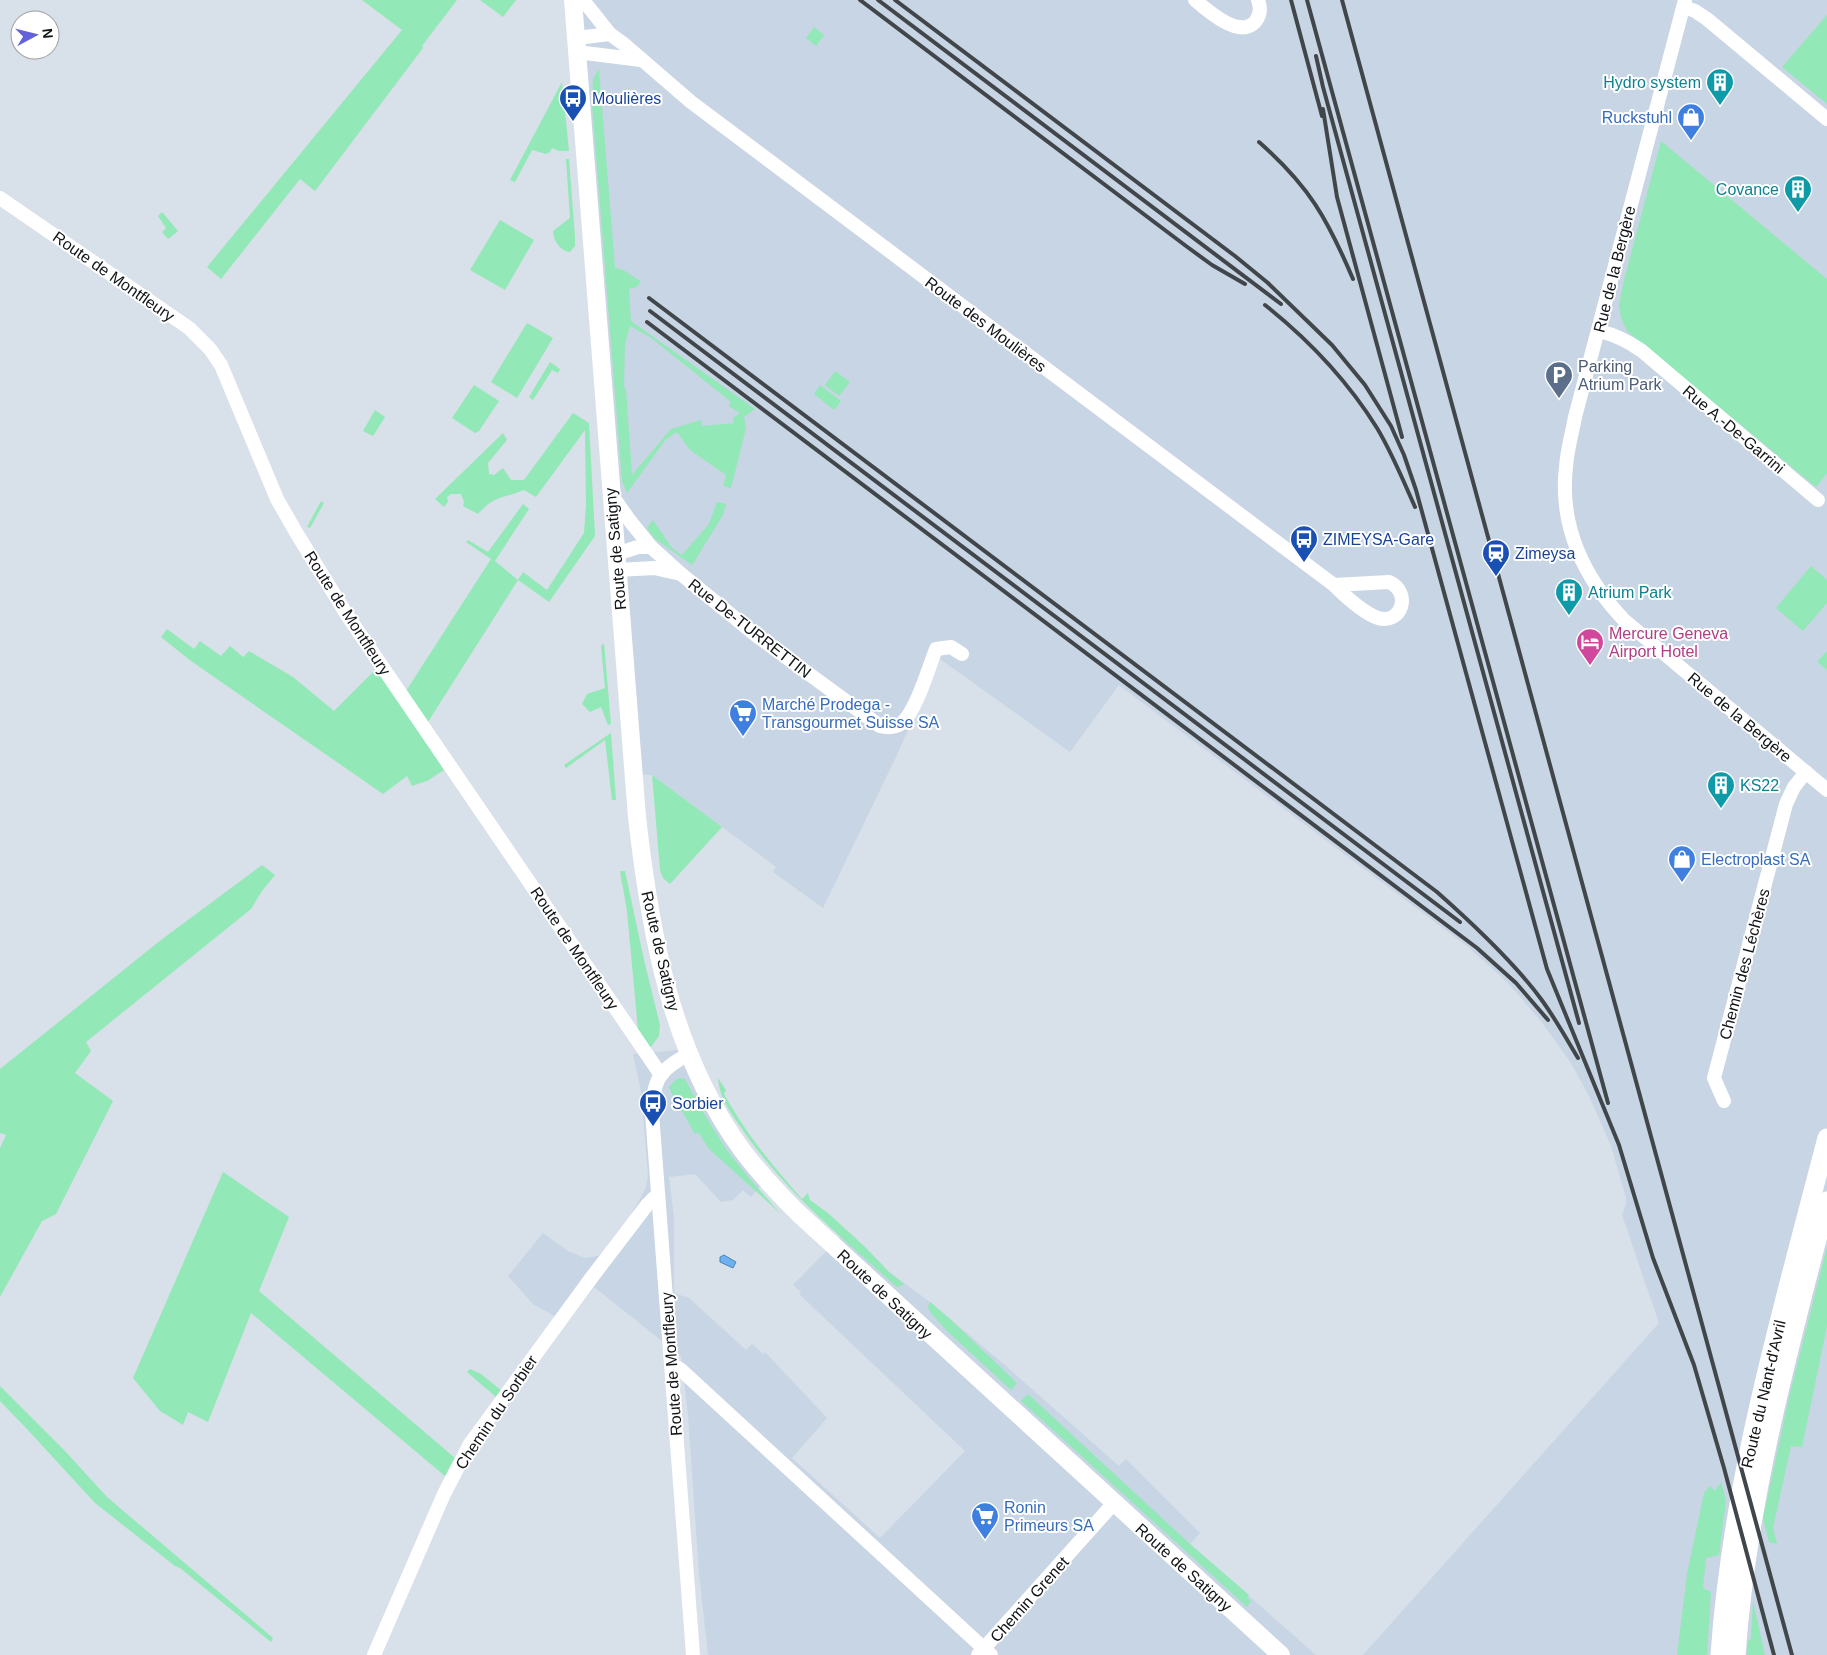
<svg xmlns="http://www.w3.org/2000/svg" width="1827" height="1655" font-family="Helvetica,sans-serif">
	<rect width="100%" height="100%" fill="#d8e0e9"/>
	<g fill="#c8d5e4">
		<polygon points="564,0 1827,0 1827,1655 1363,1655 1659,1323 1622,1215 1626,1204 1626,1198 1611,1146 1590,1098 1571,1063 1540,1020 1509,984 1467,946 1119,685 1070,752 940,659 896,757 823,908 773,872 776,867 652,775 625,774"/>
		<polygon points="679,1050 767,1178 751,1197 743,1190 733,1200 721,1202 695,1174 669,1177 674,1217 674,1293 689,1298 746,1350 752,1344 763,1354 765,1352 827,1418 792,1458 880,1538 965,1451 799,1294 801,1292 793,1285 847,1230 866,1248 889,1272 930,1302 1007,1367 1119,1466 1126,1459 1200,1533 1190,1544 1316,1655 708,1655 699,1574 688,1415 681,1356 594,1287 567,1323 533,1304 508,1276 543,1233 568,1251 585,1258 593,1257 600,1255 631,1215 646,1188 648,1175 641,1091 633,1054"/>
	</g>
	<g fill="#92e8b6" fill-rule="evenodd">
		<polygon points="362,0 457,0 422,46 423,48 315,191 300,179 221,279 207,267 402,30"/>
		<polygon points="480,0 516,0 503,17"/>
		<polygon points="1827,15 1827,104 1782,67"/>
		<polygon points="814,27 824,35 816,46 806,38"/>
		<path d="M 599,69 L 615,268 C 624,268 632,277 641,281 L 637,287 L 629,289 L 631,321 L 755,409 L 744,417 L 746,428 L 731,488 L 723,486 L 726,475 L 690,450 L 677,432 L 666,439 L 627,493 L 622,481 L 592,105 L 593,79 ZM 630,326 L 650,337 L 730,401 L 729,406 L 740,413 L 733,418 L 734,423 L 702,426 L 701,420 L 671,429 L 632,475 L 626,390 L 624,386 L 625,344 Z"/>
		<polygon points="562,82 569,151 559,151 552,148 550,152 546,154 532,150 515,182 510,180"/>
		<polygon points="1661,141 1827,279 1827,473 1816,487 1627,331 1621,318 1619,305 1624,280"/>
		<path d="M 566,159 L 569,159 L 575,237 L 575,246 L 570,252 C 560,251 553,240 553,231 L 570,218 Z"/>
		<polygon points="162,212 178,231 168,239 162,232 166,228 158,216"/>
		<polygon points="500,220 534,240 505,290 470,270"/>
		<polygon points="527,323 553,338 517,398 491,382"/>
		<polygon points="550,362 560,369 558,373 552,370 533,400 529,397"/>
		<polygon points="835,371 850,382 839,396 825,385"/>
		<polygon points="474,385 499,401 479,431 475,433 452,418"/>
		<polygon points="820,385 841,401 834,410 814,394"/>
		<polygon points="375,410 385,417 373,436 363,431"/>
		<path d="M 573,413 L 589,423 L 595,536 L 549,602 L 518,580 L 428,722 L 406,691 L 491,559 L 466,542 L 468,540 L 488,552 L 523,504 L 529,509 L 495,561 L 518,580 L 523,572 L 547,590 L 584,533 L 586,506 L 585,430 L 536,497 L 524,490 C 502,499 495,495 478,514 L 463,506 L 464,502 L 461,494 L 451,494 L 447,497 L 448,502 L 444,507 L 435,499 L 503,433 L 507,440 L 488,463 L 489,474 L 494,475 L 503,468 L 511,480 L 524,480 Z"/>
		<polygon points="321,501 324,503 310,528 307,527"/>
		<polygon points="717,502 726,504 723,515 692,565 654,538 647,528 653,520 672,548 682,555 709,524"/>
		<polygon points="1811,566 1827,580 1827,603 1803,631 1776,608"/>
		<polygon points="167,629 194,649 200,641 221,656 230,646 243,657 249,651 293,677 334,711 377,668 444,770 427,781 412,786 407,776 383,794 191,661 161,637"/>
		<polygon points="604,643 611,724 608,725 601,707 590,712 582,704 587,694 605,688 601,646"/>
		<polygon points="1827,651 1827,670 1817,662"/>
		<polygon points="611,733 616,800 612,800 605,740 566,768 564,765"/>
		<polygon points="652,775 722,827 670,884 663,878 660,870"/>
		<polygon points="262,865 275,875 262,891 251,909 86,1042 91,1051 75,1073 113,1101 56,1214 42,1221 0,1297 0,1148 6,1135 0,1133 0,1069 161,940"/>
		<polygon points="620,871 625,871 644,960 660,1025 659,1036 650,1048 638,1030 627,911"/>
		<polygon points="679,1078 685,1079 703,1112 726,1149 749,1178 780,1213 709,1149 698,1132 695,1134 669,1088 673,1082"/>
		<path d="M 718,1078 L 726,1090 L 724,1094 C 747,1135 771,1164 802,1199 L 808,1193 L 810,1200 L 828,1213 L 866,1248 L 889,1272 L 904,1284 L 897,1287 C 841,1237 782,1189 740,1126 C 730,1112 719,1096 718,1078 Z"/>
		<polygon points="223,1172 289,1217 259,1291 455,1458 445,1476 251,1313 208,1422 188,1412 183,1425 180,1423 160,1411 133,1378"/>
		<polygon points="1827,1247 1827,1326 1802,1447 1791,1446 1773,1528 1777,1544 1769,1542 1763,1518 1790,1393"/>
		<polygon points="930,1302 949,1318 1017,1383 1011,1390 947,1331 931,1313 928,1307"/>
		<polygon points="470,1369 481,1374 502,1391 496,1397 467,1372"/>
		<polygon points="0,1386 65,1451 107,1497 273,1638 271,1642 180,1568 175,1566 95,1503 27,1429 0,1401"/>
		<polygon points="1028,1394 1190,1544 1249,1595 1247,1598 1251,1601 1247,1607 1021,1401"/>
		<polygon points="1721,1482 1726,1501 1719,1555 1706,1558 1703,1588 1711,1592 1707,1655 1677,1655 1687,1574 1704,1493 1710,1486 1715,1491"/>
		<polygon points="1753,1601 1765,1655 1747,1655 1748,1641 1751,1639"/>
	</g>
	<polygon fill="#6cb2f3" stroke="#5183b1" points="724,1255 736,1262 733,1268 720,1262 720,1257"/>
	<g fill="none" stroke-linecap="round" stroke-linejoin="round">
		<g stroke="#fff" stroke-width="14">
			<path d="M 583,0 L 610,34 L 625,45 L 691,102 L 1334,585 C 1345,596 1364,613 1378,618 C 1402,625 1412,592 1389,582 L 1334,585"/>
			<path d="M 1195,0 C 1208,11 1239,39 1255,22 C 1261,15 1261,8 1258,0"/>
			<path d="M 1685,0 L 1575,417 C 1572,434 1567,450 1566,467 C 1559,526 1584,578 1624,620 L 1827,790"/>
			<polyline points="1684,7 1695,11 1707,19 1827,119"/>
			<polyline points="576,41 585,37 610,34"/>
			<polyline points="577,52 641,60"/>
			<polyline points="0,198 189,328 210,349 221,365 277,499 297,534 347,615 661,1075"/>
			<path d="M 1599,331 C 1616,335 1628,341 1642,351 L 1818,500"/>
			<path d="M 611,494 L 630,521 L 651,547 L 681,574 L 757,636 L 880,726 C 888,728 895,728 902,723 C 916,711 929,667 936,649 L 951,647 L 962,654"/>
			<polyline points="616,554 638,547 651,547"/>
			<polyline points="617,570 654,568 681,574"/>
			<path d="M 689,1054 C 660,1069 653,1079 652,1113 L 693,1655"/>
			<polyline points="1724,1101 1714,1078 1786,804 1794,787 1806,772"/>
			<polyline points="671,1364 680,1369 991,1655"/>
			<polyline points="374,1655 444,1494 470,1444 592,1277 647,1205 658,1194"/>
			<polyline points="978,1655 1114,1503"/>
		</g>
		<path stroke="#fff" stroke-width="18" d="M 573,0 L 637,817 C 650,933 671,1053 742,1150 C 759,1173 778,1193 798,1213 L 1281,1655"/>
		<g stroke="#fff" stroke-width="19">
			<path d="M 1720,1655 C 1732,1479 1783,1308 1827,1138"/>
			<path d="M 1736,1655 C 1747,1500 1788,1351 1827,1201"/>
		</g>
		<g stroke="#41464a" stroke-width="4">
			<polyline points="860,0 1186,246 1212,265 1245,284"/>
			<polyline points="878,0 1281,304"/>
			<polyline points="895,0 1235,256 1268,283 1332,345 1365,385 1391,426 1404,455 1416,490 1547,969 1619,1145 1653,1258 1694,1365 1724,1468 1774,1655"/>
			<polyline points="1291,0 1322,116"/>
			<polyline points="1307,0 1608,1103"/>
			<polyline points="1342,0 1792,1655"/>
			<polyline points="1316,56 1323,87 1579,1023"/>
			<polyline points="1323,109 1337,197 1402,437"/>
			<path d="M 1259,142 C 1309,186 1327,218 1353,279"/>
			<path d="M 649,298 L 1437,892 C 1472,923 1513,961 1541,999 C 1555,1018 1566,1038 1578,1058"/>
			<path d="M 1265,305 C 1309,340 1347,380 1377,428 C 1392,453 1403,480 1415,507"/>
			<polyline points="650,311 1460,922"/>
			<polyline points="647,322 1477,948 1516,983 1548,1020"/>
		</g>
	</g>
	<defs>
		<g id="building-pin" transform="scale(1.4375)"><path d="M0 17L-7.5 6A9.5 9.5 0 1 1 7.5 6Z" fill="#0f9aa8" stroke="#fff"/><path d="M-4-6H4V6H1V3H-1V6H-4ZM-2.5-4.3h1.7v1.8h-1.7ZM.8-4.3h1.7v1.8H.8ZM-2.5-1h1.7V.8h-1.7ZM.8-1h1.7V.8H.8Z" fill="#fff"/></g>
		<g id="bus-pin" transform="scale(1.4375)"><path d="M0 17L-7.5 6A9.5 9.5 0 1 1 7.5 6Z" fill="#1a4fb4" stroke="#fff"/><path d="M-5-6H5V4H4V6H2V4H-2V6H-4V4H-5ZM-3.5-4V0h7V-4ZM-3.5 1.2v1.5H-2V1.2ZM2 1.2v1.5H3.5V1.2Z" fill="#fff"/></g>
		<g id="shop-pin" transform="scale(1.4375)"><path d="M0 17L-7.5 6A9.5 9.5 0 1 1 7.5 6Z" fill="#3f7fe0" stroke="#fff"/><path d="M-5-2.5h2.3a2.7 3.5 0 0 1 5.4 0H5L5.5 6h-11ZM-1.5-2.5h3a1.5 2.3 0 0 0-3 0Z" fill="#fff"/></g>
		<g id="parking-pin" transform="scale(1.4375)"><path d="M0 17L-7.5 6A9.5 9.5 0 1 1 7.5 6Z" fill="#5c6f8a" stroke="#fff"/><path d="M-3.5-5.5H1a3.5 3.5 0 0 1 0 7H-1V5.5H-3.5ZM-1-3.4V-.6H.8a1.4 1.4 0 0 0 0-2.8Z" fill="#fff"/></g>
		<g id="station-pin" transform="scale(1.4375)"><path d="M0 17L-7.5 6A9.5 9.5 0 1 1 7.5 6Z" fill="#1a4fb4" stroke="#fff"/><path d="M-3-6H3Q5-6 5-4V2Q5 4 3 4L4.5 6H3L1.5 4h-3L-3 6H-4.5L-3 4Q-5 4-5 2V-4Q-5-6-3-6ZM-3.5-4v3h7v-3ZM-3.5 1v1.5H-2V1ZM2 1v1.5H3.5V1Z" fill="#fff"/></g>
		<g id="hotel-pin" transform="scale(1.4375)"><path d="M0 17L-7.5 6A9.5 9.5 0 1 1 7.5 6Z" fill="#d1479c" stroke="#fff"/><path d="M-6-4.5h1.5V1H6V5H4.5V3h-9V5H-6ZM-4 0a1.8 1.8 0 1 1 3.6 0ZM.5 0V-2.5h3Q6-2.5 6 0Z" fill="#fff"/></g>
		<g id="supermarket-pin" transform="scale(1.4375)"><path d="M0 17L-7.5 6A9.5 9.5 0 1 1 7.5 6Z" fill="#3f7fe0" stroke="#fff"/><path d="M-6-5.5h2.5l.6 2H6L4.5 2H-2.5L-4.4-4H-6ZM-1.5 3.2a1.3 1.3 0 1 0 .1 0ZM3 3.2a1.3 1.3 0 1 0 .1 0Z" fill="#fff"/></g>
	</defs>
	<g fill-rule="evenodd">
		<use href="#building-pin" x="1720" y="82"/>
		<use href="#bus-pin" x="573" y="98"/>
		<use href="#shop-pin" x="1691" y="117"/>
		<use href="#building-pin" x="1798" y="189"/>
		<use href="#parking-pin" x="1559" y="375"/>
		<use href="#bus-pin" x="1304" y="539"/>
		<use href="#station-pin" x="1496" y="553"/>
		<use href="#building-pin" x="1569" y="592"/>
		<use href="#hotel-pin" x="1590" y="642"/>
		<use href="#supermarket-pin" x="743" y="713"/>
		<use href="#building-pin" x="1721" y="785"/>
		<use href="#shop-pin" x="1682" y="859"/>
		<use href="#bus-pin" x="653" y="1103"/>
		<use href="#supermarket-pin" x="985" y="1516"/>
	</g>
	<g text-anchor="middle" stroke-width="4" stroke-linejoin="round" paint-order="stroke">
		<g font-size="16" fill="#0d838f" stroke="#fff" text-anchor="end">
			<text x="1701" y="88">Hydro system</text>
			<text x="1779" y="195">Covance</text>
			<text x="1588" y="598" text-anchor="start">Atrium Park</text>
			<text x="1740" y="791" text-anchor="start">KS22</text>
		</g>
		<g font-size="16" fill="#164399" stroke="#fff" text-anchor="start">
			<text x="592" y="104">Moulières</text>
			<text x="1323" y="545">ZIMEYSA-Gare</text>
			<text x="1515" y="559">Zimeysa</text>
			<text x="672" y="1109">Sorbier</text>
		</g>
		<g font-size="16" fill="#366cbe" stroke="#fff" text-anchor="start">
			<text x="1672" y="123" text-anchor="end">Ruckstuhl</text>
			<text x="762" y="710">Marché Prodega -<tspan x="762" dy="18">Transgourmet Suisse SA</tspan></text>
			<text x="1701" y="865">Electroplast SA</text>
			<text x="1004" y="1513">Ronin<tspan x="1004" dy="18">Primeurs SA</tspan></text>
		</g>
		<g font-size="16" fill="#111417" stroke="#fff">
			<text transform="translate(1614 269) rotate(-76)" y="6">Rue de la Bergère</text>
			<text transform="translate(114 276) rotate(35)" y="6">Route de Montfleury</text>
			<text transform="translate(986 324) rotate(37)" y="6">Route des Moulières</text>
			<text transform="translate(1734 429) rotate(40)" y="6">Rue A.-De-Garrini</text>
			<text transform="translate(615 549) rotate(-95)" y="6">Route de Satigny</text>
			<text transform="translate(348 613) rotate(57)" y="6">Route de Montfleury</text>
			<text transform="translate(750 628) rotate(38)" y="6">Rue De-TURRETTIN</text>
			<text transform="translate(1740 717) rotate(40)" y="6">Rue de la Bergère</text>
			<text transform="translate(575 948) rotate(56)" y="6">Route de Montfleury</text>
			<text transform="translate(661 951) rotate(77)" y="6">Route de Satigny</text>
			<text transform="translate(1744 964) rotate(-75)" y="6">Chemin des Léchères</text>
			<text transform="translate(885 1294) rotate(43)" y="6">Route de Satigny</text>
			<text transform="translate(671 1364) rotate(-94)" y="6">Route de Montfleury</text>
			<text transform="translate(1763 1394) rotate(-77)" y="6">Route du Nant-d'Avril</text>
			<text transform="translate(496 1412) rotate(-56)" y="6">Chemin du Sorbier</text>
			<text transform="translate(1184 1567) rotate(42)" y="6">Route de Satigny</text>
			<text transform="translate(1029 1599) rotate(-48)" y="6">Chemin Grenet</text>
		</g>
		<g font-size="16" fill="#4e5e75" stroke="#fff" text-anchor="start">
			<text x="1578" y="372">Parking<tspan x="1578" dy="18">Atrium Park</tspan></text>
		</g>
		<g font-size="16" fill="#b23c85" stroke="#fff" text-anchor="start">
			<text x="1609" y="639">Mercure Geneva<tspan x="1609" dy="18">Airport Hotel</tspan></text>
		</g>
	</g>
	<g transform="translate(35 35) rotate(83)"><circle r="24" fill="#ffffff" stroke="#a0a1a2"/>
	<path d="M0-4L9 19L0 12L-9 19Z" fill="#6261d9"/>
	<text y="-8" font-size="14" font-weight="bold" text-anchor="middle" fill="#111417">N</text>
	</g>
</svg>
